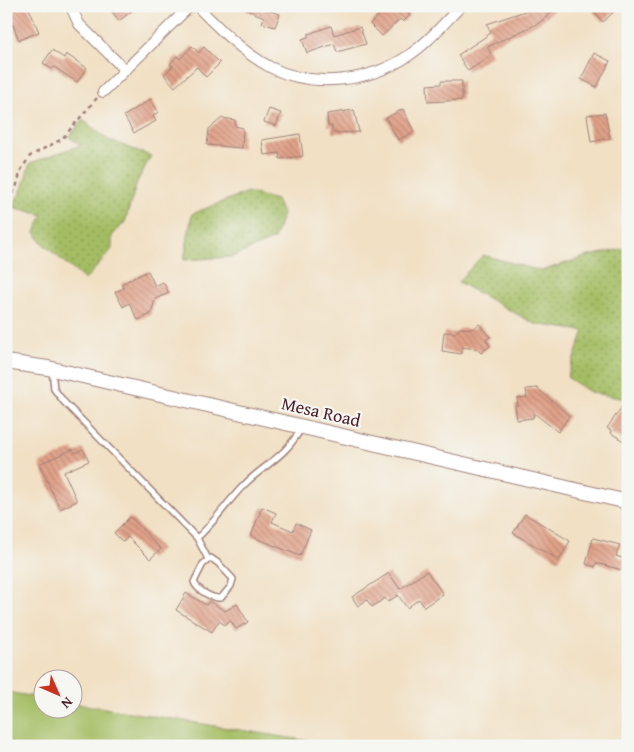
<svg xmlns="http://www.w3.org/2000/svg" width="634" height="752" font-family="'Gentium Book Plus',serif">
	<defs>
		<pattern id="grass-dots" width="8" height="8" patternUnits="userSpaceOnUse" patternTransform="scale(1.25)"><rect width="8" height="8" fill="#a4bd63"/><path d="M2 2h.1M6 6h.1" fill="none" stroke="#889952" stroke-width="1.8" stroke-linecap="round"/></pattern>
		<pattern id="building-back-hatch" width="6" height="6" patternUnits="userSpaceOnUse" patternTransform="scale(1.25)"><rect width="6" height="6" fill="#e1a289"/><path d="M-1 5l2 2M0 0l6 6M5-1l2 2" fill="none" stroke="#b88370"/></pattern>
	</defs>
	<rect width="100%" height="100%" fill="#f6f6f2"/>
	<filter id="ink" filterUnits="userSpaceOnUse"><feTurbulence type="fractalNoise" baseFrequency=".02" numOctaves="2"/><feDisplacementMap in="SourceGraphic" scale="10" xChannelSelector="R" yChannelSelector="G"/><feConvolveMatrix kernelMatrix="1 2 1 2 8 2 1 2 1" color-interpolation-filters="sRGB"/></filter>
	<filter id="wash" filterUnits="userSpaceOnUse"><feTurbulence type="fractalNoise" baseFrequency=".0096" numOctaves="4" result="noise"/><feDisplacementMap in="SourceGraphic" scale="20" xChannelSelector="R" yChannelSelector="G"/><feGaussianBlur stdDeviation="1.12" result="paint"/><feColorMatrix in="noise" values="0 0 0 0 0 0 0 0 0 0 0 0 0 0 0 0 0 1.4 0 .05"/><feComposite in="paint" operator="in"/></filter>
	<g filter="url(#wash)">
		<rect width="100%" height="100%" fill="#f1e0c4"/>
		<g fill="url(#grass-dots)" stroke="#776e47">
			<polygon points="83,120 109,140 151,156 137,182 125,222 112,236 112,249 85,280 41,242 35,232 43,215 12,207 22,189 30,163 81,145 69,137"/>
			<polygon points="247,192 276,200 283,215 274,239 232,257 184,260 192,214"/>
			<polygon points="628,248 628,402 624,399 590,392 567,377 584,331 535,324 458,282 483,255 541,271 588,256"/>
		</g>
		<polygon fill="#a4bd63" stroke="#776e47" points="6,692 42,698 42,710 72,710 73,703 339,746 6,746"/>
		<g id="blocks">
			<g fill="url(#building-back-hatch)">
				<polygon points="6,6 28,6 39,32 19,40 13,25 6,27"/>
				<polygon points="108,6 138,6 119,21"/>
				<polygon points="237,6 269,6 267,10 280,14 275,27 262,23 264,17"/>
				<polygon points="388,6 401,6 410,15 403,22 400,19 382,36 370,24"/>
				<polygon points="525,6 559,6 539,23 487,47 492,55 468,71 458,55 491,33 487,24 528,10"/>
				<polygon points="599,6 620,6 603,22 593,12"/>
				<polygon points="331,26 334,35 360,27 366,44 337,52 334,44 307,53 302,39 308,37 308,34"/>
				<polygon points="192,46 199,53 204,47 220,63 206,77 197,67 175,87 164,75 173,66 170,64 177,56 180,59"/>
				<polygon points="52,50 64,58 66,54 87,68 77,82 54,67 52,69 43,63"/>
				<polygon points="594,53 610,61 597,87 581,79"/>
				<polygon points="441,81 462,81 462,100 428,102 427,85 441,84"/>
				<polygon points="151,99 158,112 153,116 156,121 134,133 124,116"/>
				<polygon points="269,109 281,113 276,126 264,122"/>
				<polygon points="403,109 414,132 398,140 386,118"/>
				<polygon points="354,110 359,132 332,133 332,126 328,126 327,114"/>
				<polygon points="605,113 610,138 591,142 587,115"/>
				<polygon points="222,118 235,120 235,126 243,128 242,148 207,145 209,129"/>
				<polygon points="300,134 303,156 280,159 279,153 264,155 262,140"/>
				<polygon points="148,271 155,286 163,282 169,293 155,299 151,314 138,320 129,303 123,307 115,292 124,288 121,284"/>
				<polygon points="479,324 490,337 486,340 490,346 481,353 477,349 462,347 461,354 442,351 444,332 455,333 461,328 473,329"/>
				<polygon points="537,388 569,416 558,432 534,413 533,418 517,420 515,405 518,405 517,398 527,397 526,389"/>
				<polygon points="628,398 628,444 611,433 612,431 607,428"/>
				<polygon points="73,449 75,453 83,449 89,461 64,472 77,501 60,509 39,464"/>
				<polygon points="262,507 276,513 272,522 293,531 296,523 311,530 300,556 251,536"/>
				<polygon points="525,514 570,541 559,560 513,533"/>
				<polygon points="130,517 161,549 150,559 128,537 123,542 114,533"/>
				<polygon points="593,538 620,545 616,556 625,559 622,570 596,563 595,567 586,564"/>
				<polygon points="427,571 443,594 424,607 419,599 407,608 398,595 388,602 385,598 372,607 367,600 358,606 352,597 389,573 400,589"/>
				<polygon points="186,593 206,605 209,601 225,611 237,604 248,622 236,629 231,621 225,625 219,621 212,632 176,610"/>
			</g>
		</g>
	</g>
	<g filter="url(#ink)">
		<use href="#blocks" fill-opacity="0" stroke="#9e8078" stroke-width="1"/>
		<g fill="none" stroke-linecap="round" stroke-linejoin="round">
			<g stroke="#9e8078" stroke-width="8">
				<g id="service">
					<polyline points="52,369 54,389 64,402 197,538"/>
					<path d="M 211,558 L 218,563 L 233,579 L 231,586 L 221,598 C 212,599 197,590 194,582 L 203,564 Z"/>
					<path d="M 208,559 L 197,538 C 215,522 227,502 244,485 C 267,462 284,459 302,427"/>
				</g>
			</g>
			<g stroke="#9e8078" stroke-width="12">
				<g id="minor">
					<path d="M 197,6 C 219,28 242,52 270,67 C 313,89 369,82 408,56 C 428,43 444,23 461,6"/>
					<polyline points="71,7 79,24 125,70"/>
					<polyline points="103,92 190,6"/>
				</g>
			</g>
			<g stroke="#9e8078" stroke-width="16">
				<polyline id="secondary" points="6,362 48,368 628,502"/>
			</g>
			<polyline stroke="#9e8078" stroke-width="2.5" stroke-dasharray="4 4" stroke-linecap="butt" points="6,216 8,200 16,188 21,170 30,156 62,139 97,98"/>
			<use href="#service" stroke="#fff" stroke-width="5"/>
			<use href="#minor" stroke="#fff" stroke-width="10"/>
			<use href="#secondary" stroke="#fff" stroke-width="14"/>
		</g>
	</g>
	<g text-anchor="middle" stroke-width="4.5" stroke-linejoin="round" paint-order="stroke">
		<g font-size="18" fill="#4a1f2b" stroke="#f6f6f2">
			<text transform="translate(321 412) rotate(13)" y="6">Mesa Road</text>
		</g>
	</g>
	<rect width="634" height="752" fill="none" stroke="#f6f6f2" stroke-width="25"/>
	<g transform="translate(58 694) rotate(135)"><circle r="24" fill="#f6f6f2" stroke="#b1a0a2"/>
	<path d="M0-4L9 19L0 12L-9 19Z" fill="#c8321e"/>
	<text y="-8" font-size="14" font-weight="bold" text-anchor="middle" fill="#4a1f2b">N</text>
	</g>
</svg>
